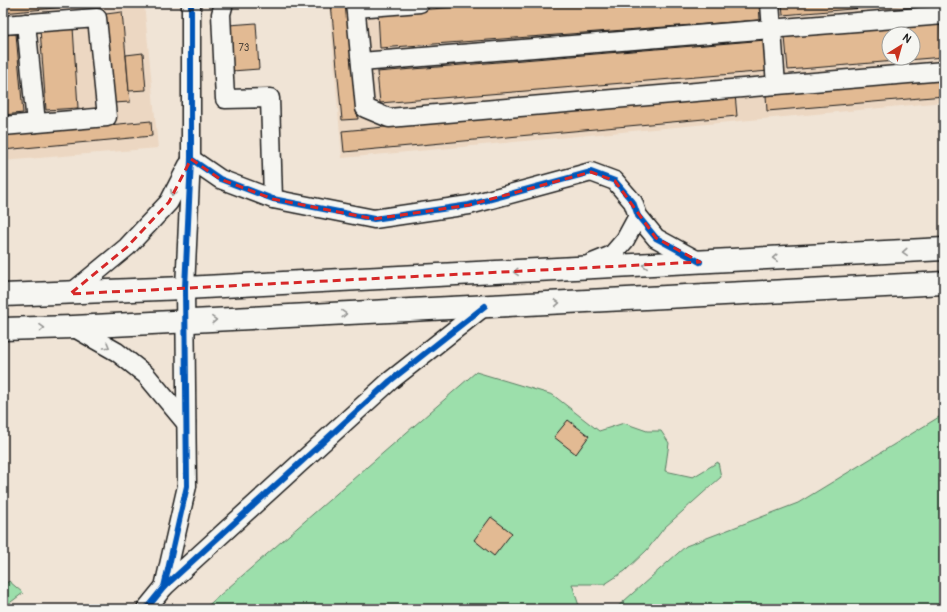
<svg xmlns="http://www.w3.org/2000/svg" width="947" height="612" font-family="Pangolin,sans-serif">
	<rect width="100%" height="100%" fill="#f0e4d6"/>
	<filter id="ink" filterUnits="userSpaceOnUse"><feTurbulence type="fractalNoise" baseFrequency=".025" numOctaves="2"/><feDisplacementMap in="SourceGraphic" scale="8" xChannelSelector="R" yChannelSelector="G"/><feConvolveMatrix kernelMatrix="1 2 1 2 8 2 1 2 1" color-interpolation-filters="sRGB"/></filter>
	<g filter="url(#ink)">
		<g fill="#ecd7c2" fill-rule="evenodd">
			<polygon points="3,3 144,3 158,148 3,161"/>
			<path d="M 329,3 L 944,3 L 944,102 L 342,158 ZM 889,34 L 913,34 L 913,58 L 889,58 Z"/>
		</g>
		<g fill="#9cdfab" stroke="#5c7e64">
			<polygon points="476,372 553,395 599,431 624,423 647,431 661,431 669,443 665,471 693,477 718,462 721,477 664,528 647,550 625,571 605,584 572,584 580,609 204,609"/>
			<polygon points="944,414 944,609 615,609 686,546 798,503"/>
			<polygon points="9,581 23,593 3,608 3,586"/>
		</g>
		<g fill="#e2ba93" stroke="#1c1c1c" fill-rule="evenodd">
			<polygon points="3,3 107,3 3,13"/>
			<polygon points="331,3 347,3 358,119 342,120"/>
			<polygon points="512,3 759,3 760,20 380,48 378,13"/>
			<polygon points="782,3 919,3 783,15"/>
			<polygon points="122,12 130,102 114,103 106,14"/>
			<polygon points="256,23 259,69 232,71 229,25"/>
			<path d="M 940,24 L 943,57 L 788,70 L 785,37 ZM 889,34 L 913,34 L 913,58 L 889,58 Z"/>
			<polygon points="73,27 78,108 46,110 40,29"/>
			<polygon points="16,34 23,113 3,115 3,35"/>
			<polygon points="766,40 769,71 380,103 377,72"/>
			<polygon points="143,53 146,90 129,91 126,55"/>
			<polygon points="944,80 944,96 767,111 766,95"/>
			<polygon points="735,94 737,116 344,152 342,131"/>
			<polygon points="151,121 152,136 3,150 3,135"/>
			<polygon points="568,420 589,436 576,454 554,437"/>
			<polygon points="491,517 512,533 494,556 474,540"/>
		</g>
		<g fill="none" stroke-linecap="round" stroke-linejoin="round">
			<g stroke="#1c1c1c" stroke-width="21">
				<g id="minor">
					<polyline points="224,3 221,14 225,99 270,98 273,199"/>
					<polyline points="355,3 365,108 389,118 944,71"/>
					<polyline points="770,3 776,85"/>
					<polyline points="356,8 420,3"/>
					<polyline points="26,23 36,123"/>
					<polyline points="3,25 97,18 107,117 3,126"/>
					<polyline points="361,62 944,15"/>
					<polyline points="191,159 220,179 273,199 374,219 469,205 591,172 615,181 633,202 638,216 656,238 700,262"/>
					<polyline points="590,264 612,255 625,240 638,216"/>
					<polyline points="70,294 127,247 169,202 188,165"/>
					<polyline points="73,327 117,352 146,375 186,423"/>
					<polyline points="164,587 390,381 485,306"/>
					<polyline points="146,609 164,587 187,486 185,288 191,159 191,3"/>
				</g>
			</g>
			<g stroke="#1c1c1c" stroke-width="25">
				<g id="highway">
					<polyline points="3,295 185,288 944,249"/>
					<polyline points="3,329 73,327 944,283"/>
				</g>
			</g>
			<use href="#minor" stroke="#f6f6f2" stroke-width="18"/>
			<use href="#highway" stroke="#f6f6f2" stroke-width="22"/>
			<g stroke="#f6f6f2" stroke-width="8">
				<g id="cycleway">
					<polyline points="191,159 220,179 273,199 374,219 469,205 591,172 615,181 633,202 638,216 656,238 700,262"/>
					<polyline points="164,587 390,381 485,306"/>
					<polyline points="146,609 164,587 187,486 185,288 191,159 191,3"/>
				</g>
			</g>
			<use href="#cycleway" stroke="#0057b8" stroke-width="6"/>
		</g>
		<defs><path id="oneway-chevron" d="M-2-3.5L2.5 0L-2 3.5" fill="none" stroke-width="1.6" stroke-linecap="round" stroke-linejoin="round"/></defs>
		<g stroke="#949492">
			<use href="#oneway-chevron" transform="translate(173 193) rotate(118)"/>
			<use href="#oneway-chevron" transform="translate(905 252) rotate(177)"/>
			<use href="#oneway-chevron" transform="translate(775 258) rotate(177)"/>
			<use href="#oneway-chevron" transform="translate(645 265) rotate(177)"/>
			<use href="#oneway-chevron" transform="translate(516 272) rotate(177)"/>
			<use href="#oneway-chevron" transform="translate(557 303) rotate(-3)"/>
			<use href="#oneway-chevron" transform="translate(344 314) rotate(-3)"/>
			<use href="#oneway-chevron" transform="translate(214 320) rotate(-3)"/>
			<use href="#oneway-chevron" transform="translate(42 328) rotate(-1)"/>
			<use href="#oneway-chevron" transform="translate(107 346) rotate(30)"/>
		</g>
	</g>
	<path fill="none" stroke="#d62828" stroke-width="3" stroke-dasharray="8 5" stroke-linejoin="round" d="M 191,159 L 220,179 L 273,199 L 374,219 L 469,205 L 591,172 L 615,181 L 656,238 L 700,262 L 70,294 L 127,247 L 169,202 Z"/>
	<g text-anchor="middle" stroke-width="3" stroke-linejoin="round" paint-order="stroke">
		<g font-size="10" fill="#4e443a">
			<text x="244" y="51">73</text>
		</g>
	</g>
	<rect width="947" height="612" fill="none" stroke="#f6f6f2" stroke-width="16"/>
	<rect x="8" y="8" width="931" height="596" fill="none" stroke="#1c1c1c" stroke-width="1.5" filter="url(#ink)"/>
	<g transform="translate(901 46) rotate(37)"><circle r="19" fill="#f6f6f2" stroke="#9f9f9c"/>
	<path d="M0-3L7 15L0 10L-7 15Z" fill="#c8321e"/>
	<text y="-6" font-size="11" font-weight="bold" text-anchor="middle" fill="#1c1c1c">N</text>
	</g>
</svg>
